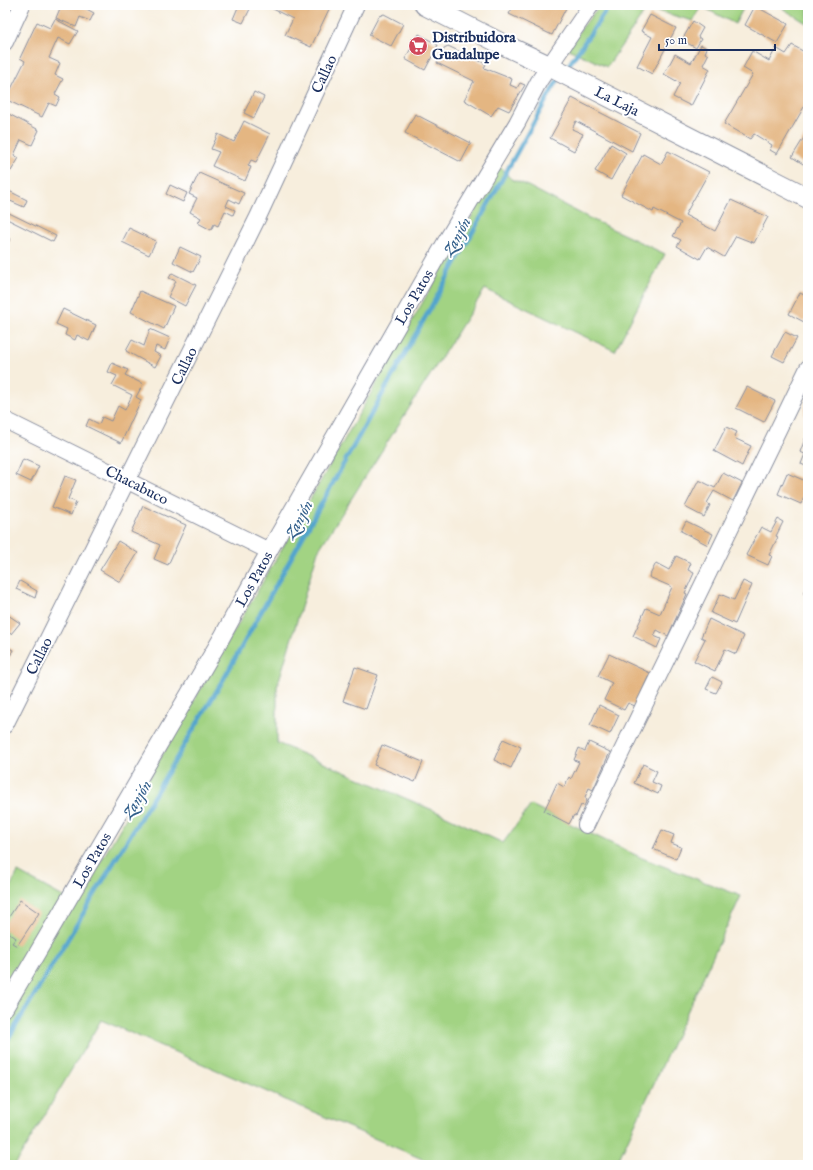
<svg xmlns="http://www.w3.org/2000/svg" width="813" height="1170" font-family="'IM FELL English',serif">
	<rect width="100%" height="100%" fill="#fff"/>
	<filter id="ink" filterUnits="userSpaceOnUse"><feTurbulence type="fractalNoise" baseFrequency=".025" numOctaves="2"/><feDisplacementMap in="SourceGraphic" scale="8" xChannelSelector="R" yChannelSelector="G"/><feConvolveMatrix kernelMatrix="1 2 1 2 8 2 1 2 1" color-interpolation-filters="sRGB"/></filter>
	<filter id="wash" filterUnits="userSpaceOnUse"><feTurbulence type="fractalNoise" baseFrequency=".012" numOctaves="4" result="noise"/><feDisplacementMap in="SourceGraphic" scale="16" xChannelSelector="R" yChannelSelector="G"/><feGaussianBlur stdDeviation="0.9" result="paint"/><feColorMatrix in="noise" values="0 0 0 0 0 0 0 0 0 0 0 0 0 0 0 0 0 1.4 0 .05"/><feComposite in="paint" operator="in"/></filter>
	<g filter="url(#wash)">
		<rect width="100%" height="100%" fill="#f7eedd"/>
		<g fill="#a2d383" stroke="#5e8170">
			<polygon points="600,5 745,5 735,24 701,6 693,21 647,8 607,67 566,48"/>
			<polygon points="777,5 808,5 808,24"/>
			<polygon points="500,167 511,179 524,184 589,218 665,254 615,351 485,289 318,551 277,687 277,743 442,814 503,843 531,805 642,858 741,896 616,1165 436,1165 101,1020 15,1165 5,1165 5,897 18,872 65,898 75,906 283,547"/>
		</g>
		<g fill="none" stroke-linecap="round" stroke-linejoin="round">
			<g stroke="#52a4cd" stroke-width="4.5">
				<polyline points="566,69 610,5"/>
				<polyline points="5,1044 222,682 553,88 560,77"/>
			</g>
		</g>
		<g id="blocks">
			<g fill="#e4b682">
				<polygon points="58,5 82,5 81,6 94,13 90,21 80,17 76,27 56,18 61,6"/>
				<polygon points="239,5 252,5 243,23 233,19"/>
				<polygon points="273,5 331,5 311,47 285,35 293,19 271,8"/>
				<polygon points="514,5 561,5 566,8 552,35 509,14"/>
				<polygon points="755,6 788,24 777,43 745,25"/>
				<polygon points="384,14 403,24 391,46 369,35 379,16"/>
				<polygon points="650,15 676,28 652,74 637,66 652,37 641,31"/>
				<polygon points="55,19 78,31 70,44 58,38 49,58 60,63 55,75 63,79 55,94 60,97 56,106 49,103 42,117 5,99 5,88 10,91 25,61 20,58 37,22 50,28"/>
				<polygon points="693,21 703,28 698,37 701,39 696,48 682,40"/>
				<polygon points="419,34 438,45 425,70 405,59"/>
				<polygon points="701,45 707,48 705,53 708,55 703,65 710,69 691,106 673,97 680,83 664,74 675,54 691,63"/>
				<polygon points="792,45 808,54 808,100 777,154 770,150 772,145 754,134 750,139 724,124 753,74 743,68 752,51 769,61 776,48 786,54"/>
				<polygon points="448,46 486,64 484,68 512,79 510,85 517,88 520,83 525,85 509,111 498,106 491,116 464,100 474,81 437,63 444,48"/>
				<polygon points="254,92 264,97 254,118 244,113"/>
				<polygon points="572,98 640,133 632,151 576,121 572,129 583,134 574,151 550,138"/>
				<polygon points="5,112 39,130 32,145 21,140 14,155 19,158 11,171 5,169"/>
				<polygon points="415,114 471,143 461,162 405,133"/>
				<polygon points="244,121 270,134 256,162 251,160 248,166 251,167 245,181 212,166 219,152 211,149 218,134 234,142"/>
				<polygon points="808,131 808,167 792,157"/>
				<polygon points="611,144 626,153 611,180 595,171"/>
				<polygon points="668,151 709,172 685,215 715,231 731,200 768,217 754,243 736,236 724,257 707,247 700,259 677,246 681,240 673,236 681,223 654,209 653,212 621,195 643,154 661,164"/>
				<polygon points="199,173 244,193 239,204 229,199 226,206 235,210 233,215 225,211 218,226 214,224 211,230 198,223 201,218 190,212 197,198 189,194"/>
				<polygon points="170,185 187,193 183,202 166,194"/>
				<polygon points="5,189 27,200 24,207 8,200 5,205"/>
				<polygon points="5,211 56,236 53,242 5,218"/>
				<polygon points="129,228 156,241 149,255 122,242"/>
				<polygon points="5,236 10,239 5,249"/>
				<polygon points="180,247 201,257 193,272 173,262"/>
				<polygon points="172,273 196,285 185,306 168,297 176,281 169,278"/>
				<polygon points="140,291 174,306 164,329 131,312"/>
				<polygon points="800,293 808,297 808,315 804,322 789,314"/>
				<polygon points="63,309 96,325 89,341 77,335 75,340 65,335 67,329 56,324"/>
				<polygon points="150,329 170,338 165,350 156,346 154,352 161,356 155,367 126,351 132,340 144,346"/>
				<polygon points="785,332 797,338 784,362 772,356"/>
				<polygon points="112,363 128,370 125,375 143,384 136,397 141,400 121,443 86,426 89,419 99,424 102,417 111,421 118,406 125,410 132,395 112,385 117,376 108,372"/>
				<polygon points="747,387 775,401 764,422 736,408"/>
				<polygon points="807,397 808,397 808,417 804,415"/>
				<polygon points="726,427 737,432 734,438 751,446 742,466 714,451"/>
				<polygon points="808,431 808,467 801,464 805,454 800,452"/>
				<polygon points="23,459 39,466 31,482 16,475"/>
				<polygon points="723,473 742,483 733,501 714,491 707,503 710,505 704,517 685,507 699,480 715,488"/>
				<polygon points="787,473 808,482 808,489 801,504 778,494"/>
				<polygon points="65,476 76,480 68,499 76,502 71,515 52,507"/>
				<polygon points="143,506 186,525 168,565 154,559 160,545 131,532"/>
				<polygon points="778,519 783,522 776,536 778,537 769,555 772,556 768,565 746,555 761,527 771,532"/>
				<polygon points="686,521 713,534 708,545 681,531"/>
				<polygon points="118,541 138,553 120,582 100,570"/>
				<polygon points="676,556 691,563 688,570 694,573 685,593 687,594 668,636 657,630 654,636 661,639 657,648 633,636 646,608 660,614 672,587 649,577 656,563 669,570"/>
				<polygon points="20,581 37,591 35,598 16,589"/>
				<polygon points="743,581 752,585 735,624 711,613 720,594 734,600"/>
				<polygon points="808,583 808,595 803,593"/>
				<polygon points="8,615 20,623 11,634 5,631 5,620"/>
				<polygon points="709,619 744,636 736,654 725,649 715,671 694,661 705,639 701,637"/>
				<polygon points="5,646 13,650 5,666"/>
				<polygon points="609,654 650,673 635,706 628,703 624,710 604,700 612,683 598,676"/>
				<polygon points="355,667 378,675 366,709 343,701"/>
				<polygon points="712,677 722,682 716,693 706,689"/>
				<polygon points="599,705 619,715 610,734 590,725"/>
				<polygon points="503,739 521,747 511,768 494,760"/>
				<polygon points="589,742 610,752 593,790 589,788 585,797 587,800 584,806 581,805 576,816 574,815 569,824 544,811 557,783 564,787 569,777 571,779 579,762 574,760 579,748 585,751"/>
				<polygon points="382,745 423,762 415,782 374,765"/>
				<polygon points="643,764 657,771 652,782 661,786 658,794 634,783"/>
				<polygon points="662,830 674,835 671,843 681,847 676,859 653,849"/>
				<polygon points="20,900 39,913 17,946 12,943 16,938 5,930 5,923"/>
			</g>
		</g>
	</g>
	<g filter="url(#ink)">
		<use href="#blocks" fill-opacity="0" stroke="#898e9e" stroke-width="1"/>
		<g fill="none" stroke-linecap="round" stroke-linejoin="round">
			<g stroke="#898e9e" stroke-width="18">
				<g id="minor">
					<polyline points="5,42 22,5"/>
					<polyline points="5,420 269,551"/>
					<polyline points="5,725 258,217 356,5"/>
					<polyline points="586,825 808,368"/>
					<polyline points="5,1008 222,637 269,551 445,243 517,123 539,81 591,5"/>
				</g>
			</g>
			<g stroke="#898e9e" stroke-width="22">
				<polyline id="major" points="425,5 500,43 549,66 808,198"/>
			</g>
			<use href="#minor" stroke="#fff" stroke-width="16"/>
			<use href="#major" stroke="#fff" stroke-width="20"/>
		</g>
	</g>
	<defs>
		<g id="supermarket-disc" transform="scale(1)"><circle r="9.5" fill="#d1495b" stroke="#fff"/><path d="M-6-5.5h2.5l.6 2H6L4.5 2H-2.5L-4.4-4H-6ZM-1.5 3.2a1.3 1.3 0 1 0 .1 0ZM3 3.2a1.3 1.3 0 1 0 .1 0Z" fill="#fff"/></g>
	</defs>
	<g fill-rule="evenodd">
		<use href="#supermarket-disc" x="418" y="46"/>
	</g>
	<g text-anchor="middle" stroke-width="4" stroke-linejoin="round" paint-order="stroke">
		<g font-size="15" font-weight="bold" fill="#1b2f5e" stroke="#fff" text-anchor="start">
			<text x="432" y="42">Distribuidora<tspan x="432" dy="17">Guadalupe</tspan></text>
		</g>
		<g font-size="15" fill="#1b2f5e" stroke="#fff">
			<text transform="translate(324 74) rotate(-65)" y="5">Callao</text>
			<text transform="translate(617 101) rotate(27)" y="5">La Laja</text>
			<text transform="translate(414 297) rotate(-60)" y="5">Los Patos</text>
			<text transform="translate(184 366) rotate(-64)" y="5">Callao</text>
			<text transform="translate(137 485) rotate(27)" y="5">Chacabuco</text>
			<text transform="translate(254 579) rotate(-61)" y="5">Los Patos</text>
			<text transform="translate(39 656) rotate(-63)" y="5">Callao</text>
			<text transform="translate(92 860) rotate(-60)" y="5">Los Patos</text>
		</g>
		<g font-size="16" font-style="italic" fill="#315e8a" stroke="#fff">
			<text transform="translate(456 236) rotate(-61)" y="6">Zanjón</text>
			<text transform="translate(298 519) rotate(-61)" y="6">Zanjón</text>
			<text transform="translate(136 799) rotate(-59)" y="6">Zanjón</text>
		</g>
	</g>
	<rect width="813" height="1170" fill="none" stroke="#fff" stroke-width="20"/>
	<path d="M659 44v6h116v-6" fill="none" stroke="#1b2f5e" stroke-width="2"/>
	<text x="665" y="44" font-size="12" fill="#1b2f5e" stroke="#ffffff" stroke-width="3" paint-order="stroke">50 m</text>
</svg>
